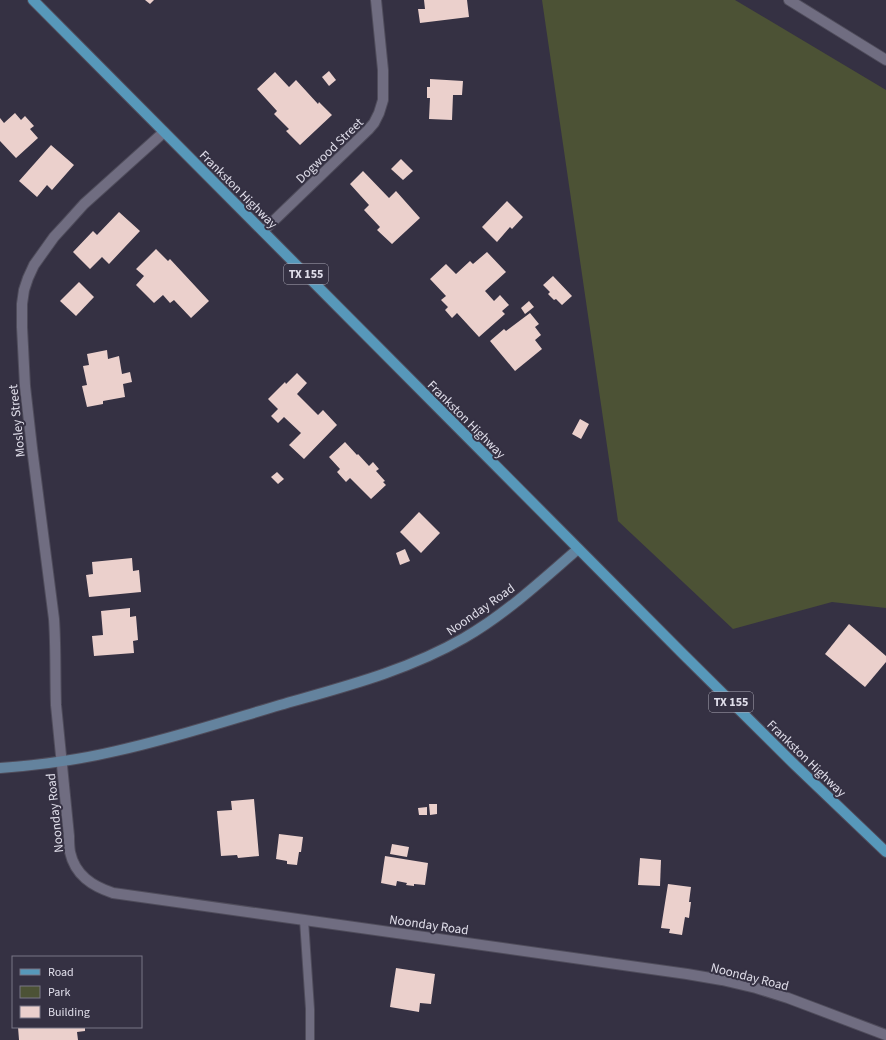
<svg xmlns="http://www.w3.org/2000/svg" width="886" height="1040" font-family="'Source Sans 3',sans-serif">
	<rect width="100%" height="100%" fill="#353143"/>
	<polygon fill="#4c5235" points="542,0 735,0 886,90 886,608 832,602 733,629 618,521"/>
	<g fill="#ebd0cc">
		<polygon points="145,0 154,0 150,4"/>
		<polygon points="424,0 467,0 469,17 420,23 418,9 425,9"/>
		<polygon points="329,71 336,80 329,86 322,77"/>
		<polygon points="275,72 289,87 296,80 318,104 319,102 332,115 300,145 286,131 289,129 274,114 277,111 257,89"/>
		<polygon points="430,79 463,81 462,95 453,95 452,120 429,119 430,98 427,98 427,87 430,87"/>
		<polygon points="15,113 21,120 25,116 34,126 30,129 38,138 16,158 0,141 0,118 4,123"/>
		<polygon points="51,145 74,165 52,190 47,185 37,197 19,181"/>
		<polygon points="401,159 413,171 403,180 391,169"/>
		<polygon points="363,171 389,198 396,191 420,218 392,244 377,230 380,227 364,210 369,205 350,184"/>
		<polygon points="507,201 523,217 512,229 510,227 497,242 482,227"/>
		<polygon points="119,212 140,231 109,264 102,257 90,269 73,252 93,231 97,235"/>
		<polygon points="156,249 168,261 170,259 209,301 191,318 174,300 170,303 163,295 154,303 136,285 144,276 136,269"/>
		<polygon points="487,252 506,272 485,291 494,301 500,295 509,305 502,311 505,314 479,337 457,313 452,318 445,310 448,307 441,300 446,296 430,279 446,264 456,274 470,261 473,264"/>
		<polygon points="553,276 572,296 562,305 556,299 554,300 548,294 550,292 543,285"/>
		<polygon points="79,282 94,297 76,316 60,301"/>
		<polygon points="529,301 534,307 525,314 521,308"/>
		<polygon points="530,313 539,324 535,327 541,335 535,340 542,349 515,371 490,341 504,329 506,331"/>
		<polygon points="107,350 108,359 119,356 122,374 130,372 132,382 123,384 125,397 103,401 103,404 87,407 82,386 87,385 83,366 89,365 87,354"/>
		<polygon points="297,373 307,383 297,394 318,415 323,410 337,425 304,459 289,445 301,433 284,417 278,423 271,416 278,409 268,399 285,382 286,384"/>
		<polygon points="580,419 589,424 581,439 572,434"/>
		<polygon points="345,442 357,455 358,454 369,466 373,462 379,469 376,471 385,481 383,482 386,485 371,499 350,478 346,482 337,472 340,469 329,457"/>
		<polygon points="277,472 284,479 278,484 271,477"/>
		<polygon points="419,512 440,533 421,553 400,532"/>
		<polygon points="405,549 410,561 400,565 396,553"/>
		<polygon points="132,558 133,571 139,570 141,592 89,597 86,575 93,574 92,562"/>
		<polygon points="130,608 130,617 136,616 138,640 133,641 134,653 94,656 92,636 103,635 101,611"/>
		<polygon points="849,624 886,656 886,662 865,687 825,654"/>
		<polygon points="254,799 259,856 238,858 237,855 221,856 217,811 232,810 231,801"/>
		<polygon points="429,804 437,804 437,814 430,815"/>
		<polygon points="427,807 427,815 419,815 418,808"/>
		<polygon points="279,834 303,837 301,852 299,852 297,865 287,864 287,861 276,859"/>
		<polygon points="392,844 409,847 407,857 390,854"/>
		<polygon points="385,856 428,863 425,885 414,884 414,886 406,885 407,883 397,881 396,886 381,883"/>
		<polygon points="640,858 661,860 660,886 638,885"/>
		<polygon points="668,884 691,887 689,902 691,902 689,918 685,917 682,935 669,933 670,929 661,928"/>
		<polygon points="396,968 435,974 431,1004 420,1003 419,1012 390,1007"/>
		<polygon points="18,1027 85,1027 85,1031 77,1032 78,1040 19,1040"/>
	</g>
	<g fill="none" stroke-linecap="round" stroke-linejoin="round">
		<g stroke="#4f4c5b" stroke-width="10">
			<polyline id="lane" points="304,920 310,1009 310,1040"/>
		</g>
		<g stroke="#4f4c5b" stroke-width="12">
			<g id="street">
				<polyline points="789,0 886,60"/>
				<path d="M 164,132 L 84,204 L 66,224 L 54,237 L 34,265 L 28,278 L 24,290 L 22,304 L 22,327 L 25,386 L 32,448 L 54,619 C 56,648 55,676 56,705 L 69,836 C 69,841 69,846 70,852 C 75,875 92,886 113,893 L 687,974 L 722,980 L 756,988 L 788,998 L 886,1035"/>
				<polyline points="263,231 368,130 374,123 379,113 383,100 383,70 376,0"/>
			</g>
		</g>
		<g stroke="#4f4c5b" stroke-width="12">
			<path id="secondary" d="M 0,768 C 39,765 78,760 116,751 C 171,739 226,721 280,705 C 343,687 407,671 464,638 C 506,614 542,580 578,549"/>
		</g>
		<g stroke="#4f4c5b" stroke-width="12">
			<polyline id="primary" points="33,0 683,654 795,765 886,852"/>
		</g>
		<use href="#lane" stroke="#706d81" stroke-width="8"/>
		<use href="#street" stroke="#706d81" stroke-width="10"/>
		<use href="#secondary" stroke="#64839e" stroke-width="10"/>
		<use href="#primary" stroke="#5798ba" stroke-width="10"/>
	</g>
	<g text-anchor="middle" stroke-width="4" stroke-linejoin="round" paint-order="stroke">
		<g fill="#353143" stroke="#adaab8" stroke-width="1">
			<rect x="284" y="264" width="44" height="20" rx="3"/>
			<rect x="709" y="692" width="44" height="20" rx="3"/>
		</g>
		<g font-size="12" font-weight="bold" fill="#e0deea">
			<text x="306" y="278">TX 155</text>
			<text x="731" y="706">TX 155</text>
		</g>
		<g font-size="13" fill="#e0deea" stroke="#353143">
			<text transform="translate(329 150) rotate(-44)" y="5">Dogwood Street</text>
			<text transform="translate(239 189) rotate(45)" y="5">Frankston Highway</text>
			<text transform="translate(467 419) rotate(45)" y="5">Frankston Highway</text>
			<text transform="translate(16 421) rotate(-96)" y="5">Mosley Street</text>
			<text transform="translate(480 609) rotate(-35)" y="5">Noonday Road</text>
			<text transform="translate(807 758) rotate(44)" y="5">Frankston Highway</text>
			<text transform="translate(54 813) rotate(-96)" y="5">Noonday Road</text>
			<text transform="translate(429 924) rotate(8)" y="5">Noonday Road</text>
			<text transform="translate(750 976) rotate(14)" y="5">Noonday Road</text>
		</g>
	</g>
	<rect x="12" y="956" width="130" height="72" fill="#353143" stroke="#797686"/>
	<rect x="20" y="969" width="20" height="6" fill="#5798ba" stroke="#797686"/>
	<text x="48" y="976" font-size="12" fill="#e0deea">Road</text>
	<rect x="20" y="986" width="20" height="12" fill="#4c5235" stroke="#797686"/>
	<text x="48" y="996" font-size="12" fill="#e0deea">Park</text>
	<rect x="20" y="1006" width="20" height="12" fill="#ebd0cc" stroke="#797686"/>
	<text x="48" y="1016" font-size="12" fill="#e0deea">Building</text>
</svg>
